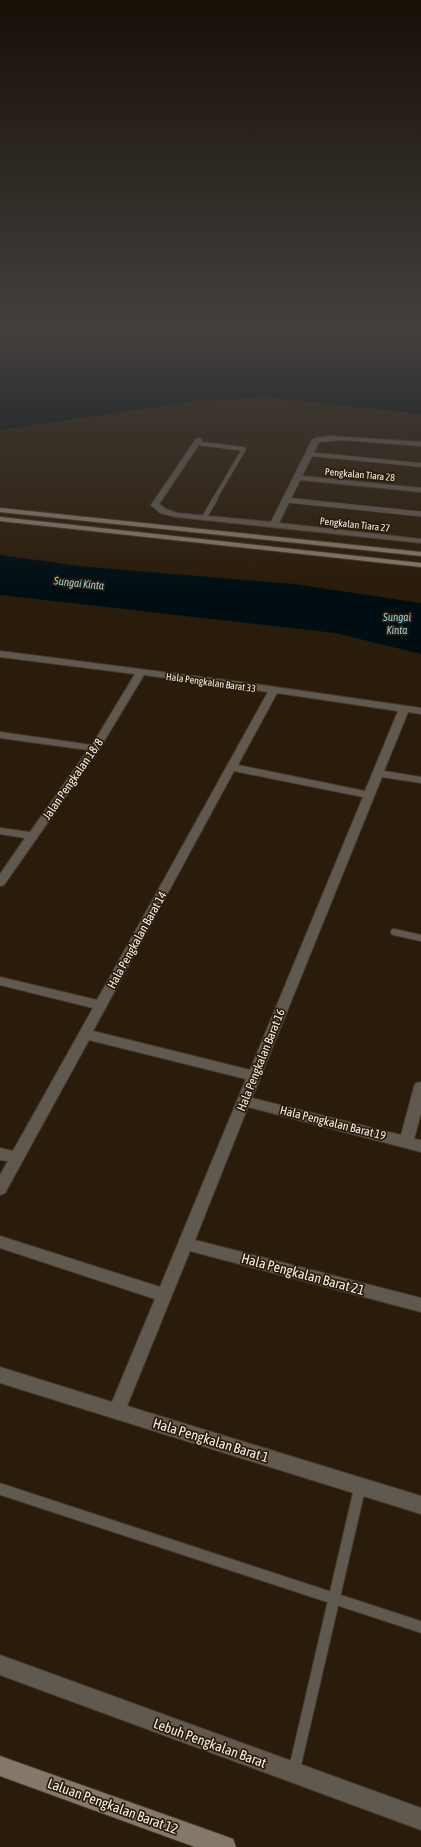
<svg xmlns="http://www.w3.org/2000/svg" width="421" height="1847" font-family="'Asap Condensed',sans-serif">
	<rect width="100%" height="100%" fill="#2a1c0a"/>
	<g fill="#000e14">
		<polygon points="0,331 421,331 421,414 265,397 197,401 0,430"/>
		<polygon points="0,555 79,566 294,584 421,603 421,654 335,633 0,595"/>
	</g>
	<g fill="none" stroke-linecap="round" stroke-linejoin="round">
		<g stroke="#473928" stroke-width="5">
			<g id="lane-far3">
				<polyline points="196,443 244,449 214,500"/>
				<polyline points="309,454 421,465"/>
			</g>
		</g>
		<g stroke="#473928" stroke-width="6">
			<g id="lane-far2">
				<polyline points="286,500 421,514"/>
				<polyline points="204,518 215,499"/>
			</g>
		</g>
		<g stroke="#473928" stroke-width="8">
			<polyline id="lane-far1" points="394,932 421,938"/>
		</g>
		<g stroke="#473928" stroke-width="13">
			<g id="lane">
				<polyline points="0,1489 421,1627"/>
				<polyline points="294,1771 360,1487"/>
			</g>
		</g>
		<g stroke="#473928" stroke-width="2">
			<g id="street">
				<polygon points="329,436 421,442 421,446 342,440 319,442 302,476 421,488 421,492 300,480 279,523 421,539 421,543 176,517 160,513 151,505 196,439 198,438 202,440 159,504 166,509 177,513 271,522 312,440 316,438"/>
				<path d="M 0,651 L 241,682 L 421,708 L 421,714 L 408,712 L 384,771 L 421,777 L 421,783 L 382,777 L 252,1098 L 401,1135 L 414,1087 L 416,1083 L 421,1082 L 421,1113 L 414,1139 L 421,1140 L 421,1152 L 248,1107 L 195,1240 L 421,1298 L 421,1312 L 190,1251 L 127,1406 L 421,1496 L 421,1514 L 0,1383 L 0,1367 L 112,1402 L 155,1299 L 0,1248 L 0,1236 L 160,1287 L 246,1079 L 89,1040 L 5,1193 L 0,1195 L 0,1175 L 8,1161 L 0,1160 L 0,1148 L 13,1151 L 93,1008 L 0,985 L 0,977 L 97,1000 L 268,692 L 144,675 L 100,748 L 4,885 L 0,886 L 0,874 L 25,838 L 0,834 L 0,828 L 30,832 L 88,750 L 0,738 L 0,732 L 92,745 L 135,674 L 0,657 ZM 277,693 L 398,711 L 365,791 L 238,765 ZM 234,771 L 363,797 L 250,1070 L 93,1031 Z"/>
				<polygon points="0,1655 421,1808 421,1830 0,1675"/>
			</g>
		</g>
		<g stroke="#473928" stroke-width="2">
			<g id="secondary">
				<polygon points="0,508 421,552 421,556 0,512"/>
				<polygon points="0,517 421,563 421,567 0,521"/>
				<polygon points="0,1756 225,1836 233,1839 236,1847 195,1847 0,1776"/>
			</g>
		</g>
		<use href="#lane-far3" stroke="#5f5950" stroke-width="4"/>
		<use href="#lane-far2" stroke="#5f5950" stroke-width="5"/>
		<use href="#lane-far1" stroke="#5f5950" stroke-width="6"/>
		<use href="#lane" stroke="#5f5950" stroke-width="11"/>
		<use href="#street" fill="#5f5950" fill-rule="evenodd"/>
		<use href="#secondary" fill="#83796b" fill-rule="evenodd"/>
	</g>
	<linearGradient id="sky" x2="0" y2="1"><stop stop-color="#170f06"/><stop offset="0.56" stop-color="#44403e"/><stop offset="1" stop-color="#44403e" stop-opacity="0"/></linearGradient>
	<rect width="421" height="589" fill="url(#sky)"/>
	<g text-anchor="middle" stroke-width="3.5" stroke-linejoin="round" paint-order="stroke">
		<g font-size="10" fill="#f7eee3" stroke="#2a1c0a">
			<text transform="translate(360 474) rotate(5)" y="4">Pengkalan Tiara 28</text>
			<text transform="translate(355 524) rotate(6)" y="4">Pengkalan Tiara 27</text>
			<text transform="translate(211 682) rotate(8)" y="4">Hala Pengkalan Barat 33</text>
		</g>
		<g font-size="11" font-style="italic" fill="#8fcfe3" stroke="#2a1c0a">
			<text transform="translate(79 583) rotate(6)" y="4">Sungai Kinta</text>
			<text x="397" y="621">Sungai<tspan x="397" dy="13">Kinta</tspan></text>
		</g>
		<g font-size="12" fill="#f7eee3" stroke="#2a1c0a">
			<text transform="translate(73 779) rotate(-55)" y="4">Jalan Pengkalan 18/8</text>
			<text transform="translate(137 940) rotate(-61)" y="4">Hala Pengkalan Barat 14</text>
			<text transform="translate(261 1060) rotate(-68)" y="4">Hala Pengkalan Barat 16</text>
			<text transform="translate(333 1123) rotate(14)" y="4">Hala Pengkalan Barat 19</text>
		</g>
		<g font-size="14" fill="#f7eee3" stroke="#2a1c0a">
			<text transform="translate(303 1274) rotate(15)" y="5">Hala Pengkalan Barat 21</text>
			<text transform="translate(211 1440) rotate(17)" y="5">Hala Pengkalan Barat 1</text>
			<text transform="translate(210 1743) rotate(20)" y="5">Lebuh Pengkalan Barat</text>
			<text transform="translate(113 1806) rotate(20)" y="5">Laluan Pengkalan Barat 12</text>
		</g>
	</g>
</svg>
